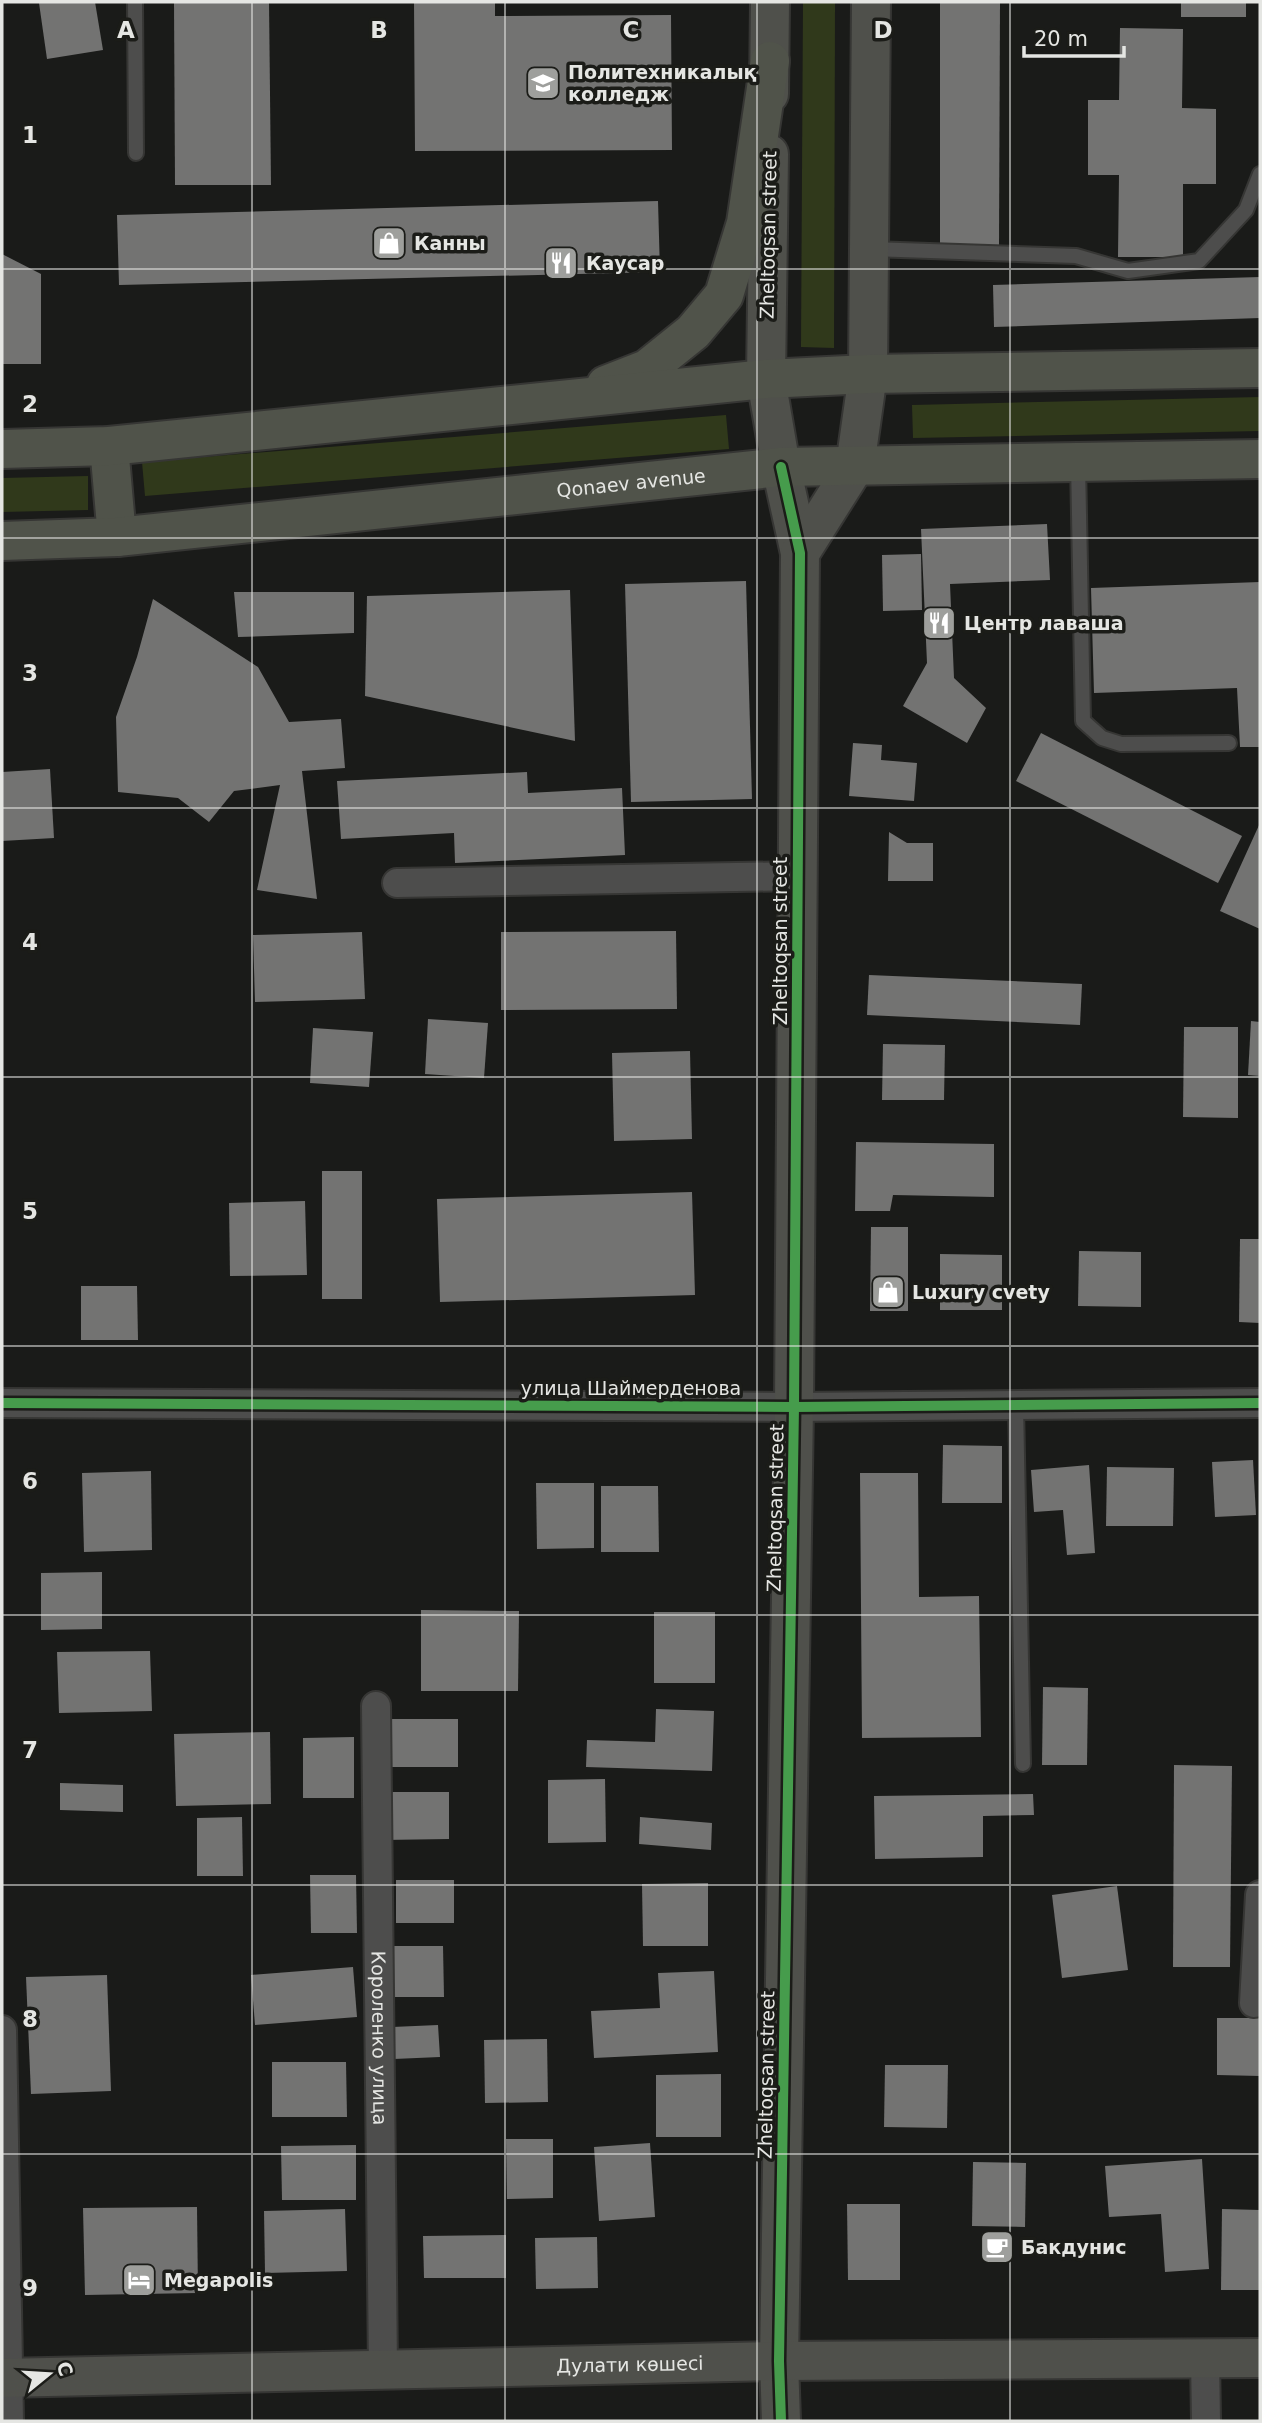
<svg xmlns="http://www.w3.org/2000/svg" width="1262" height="2423" font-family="'DejaVu Sans',sans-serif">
	<rect width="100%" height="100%" fill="#1a1b19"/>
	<g fill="#30391b">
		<polygon points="803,2 835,2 834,348 801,347"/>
		<polygon points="1260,397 1260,431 913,438 912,405"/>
		<polygon points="726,415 729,449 145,496 142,462"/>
		<polygon points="88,476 88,510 2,512 2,478"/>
	</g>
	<g fill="#737372">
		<polygon points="95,2 103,50 47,59 39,3"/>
		<polygon points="174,2 269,2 271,185 175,185"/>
		<polygon points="414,2 495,2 495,16 671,15 672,150 415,151"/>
		<polygon points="940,2 1000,2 999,246 940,246"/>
		<rect x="1181" y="2" width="65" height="15"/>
		<polygon points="1120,28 1183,29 1182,108 1216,109 1216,184 1183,184 1183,257 1118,257 1119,175 1088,175 1088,100 1119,100"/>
		<polygon points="658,201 660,272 119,285 117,215"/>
		<polygon points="2,254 41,274 41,364 2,364"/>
		<polygon points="1260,277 1260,318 994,327 993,285"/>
		<polygon points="1047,524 1050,580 950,584 954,678 986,708 967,743 903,706 927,663 921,529"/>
		<polygon points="921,554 922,610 883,611 882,555"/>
		<polygon points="746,581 752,799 631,802 625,584"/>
		<polygon points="1260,582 1260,747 1240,747 1237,688 1094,693 1091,588"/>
		<polygon points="570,590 575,741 365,696 367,596"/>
		<polygon points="234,592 354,592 354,633 238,637"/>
		<polygon points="153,599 258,667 289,722 341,719 345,768 302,771 317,899 257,890 280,785 234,791 209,822 178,798 118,792 116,717 137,657"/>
		<polygon points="1041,733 1242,836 1218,883 1016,781"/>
		<polygon points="853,743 882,745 881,760 917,763 914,801 849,796"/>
		<polygon points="50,769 54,838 2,841 2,772"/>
		<polygon points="527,772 528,793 622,788 625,855 455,863 454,833 341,839 337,781"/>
		<polygon points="1260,823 1260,929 1220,911"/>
		<polygon points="889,832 907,843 933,843 933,881 888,881"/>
		<polygon points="676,931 677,1009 501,1010 501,932"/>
		<polygon points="362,932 365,999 255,1002 253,935"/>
		<polygon points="869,975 1082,984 1080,1025 867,1015"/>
		<polygon points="428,1019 488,1023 484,1078 425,1074"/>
		<polygon points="1251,1021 1260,1022 1260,1076 1248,1075"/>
		<polygon points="1184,1027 1238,1027 1238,1118 1183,1117"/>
		<polygon points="313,1028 373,1032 369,1087 310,1083"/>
		<polygon points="883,1044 945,1045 944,1100 882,1100"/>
		<polygon points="690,1051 692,1139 614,1141 612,1053"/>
		<polygon points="856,1142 994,1144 994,1197 893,1195 890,1211 855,1211"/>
		<rect x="322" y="1171" width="40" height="128"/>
		<polygon points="692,1192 695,1295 440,1302 437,1199"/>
		<polygon points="305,1201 307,1275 230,1276 229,1203"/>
		<polygon points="871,1227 908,1227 908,1311 870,1311"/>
		<polygon points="1240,1239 1260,1239 1260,1323 1239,1322"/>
		<polygon points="1079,1251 1141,1252 1141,1307 1078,1306"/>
		<polygon points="940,1254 1002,1255 1002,1310 940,1310"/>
		<polygon points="81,1286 137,1286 138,1340 81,1340"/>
		<polygon points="943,1445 1002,1446 1002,1503 942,1503"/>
		<polygon points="1253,1460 1256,1515 1215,1517 1212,1462"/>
		<polygon points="1089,1465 1095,1553 1067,1555 1063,1510 1034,1512 1031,1470"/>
		<polygon points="1107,1467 1174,1468 1173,1526 1106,1526"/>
		<polygon points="151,1471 152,1550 84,1552 82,1473"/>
		<polygon points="860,1473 918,1473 919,1597 979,1596 981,1737 862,1738"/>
		<polygon points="536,1483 594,1483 594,1548 537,1549"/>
		<polygon points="601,1486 658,1486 659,1552 601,1552"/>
		<polygon points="102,1572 102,1629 41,1630 41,1573"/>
		<polygon points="421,1610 519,1611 518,1691 421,1691"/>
		<rect x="654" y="1612" width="61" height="71"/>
		<polygon points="150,1651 152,1711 59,1713 57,1652"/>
		<polygon points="1043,1687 1088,1688 1087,1765 1042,1765"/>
		<polygon points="656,1709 714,1711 712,1771 586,1767 587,1740 655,1742"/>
		<polygon points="391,1719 458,1719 458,1767 392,1767"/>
		<polygon points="270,1732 271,1804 176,1806 174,1734"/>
		<polygon points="354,1737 354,1798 303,1798 303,1738"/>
		<polygon points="1174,1765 1232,1766 1230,1967 1173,1967"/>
		<polygon points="605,1779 606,1842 548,1843 548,1780"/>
		<polygon points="60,1783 123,1785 123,1812 60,1810"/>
		<polygon points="382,1792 449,1792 449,1839 383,1840"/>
		<polygon points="1033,1794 1034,1815 983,1816 983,1857 875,1859 874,1796"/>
		<polygon points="242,1817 243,1876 197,1876 197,1818"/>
		<polygon points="640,1817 712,1823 711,1850 639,1844"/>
		<polygon points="310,1875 356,1875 357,1933 311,1933"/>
		<rect x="396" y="1880" width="58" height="43"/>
		<polygon points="708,1883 708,1946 643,1946 642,1884"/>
		<polygon points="1117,1886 1128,1970 1062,1978 1052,1895"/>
		<polygon points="393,1946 443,1946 444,1997 393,1997"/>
		<polygon points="353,1967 357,2017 255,2025 251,1975"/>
		<polygon points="714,1971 718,2052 594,2058 591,2011 660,2008 658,1973"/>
		<polygon points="107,1975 111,2091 31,2094 26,1977"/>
		<polygon points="1217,2018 1260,2018 1260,2076 1217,2075"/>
		<polygon points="438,2025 440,2057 394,2059 392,2027"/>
		<polygon points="547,2039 548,2102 485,2103 484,2040"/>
		<polygon points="272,2062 346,2062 347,2117 272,2117"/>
		<polygon points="885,2065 948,2065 947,2128 884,2127"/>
		<polygon points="721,2074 721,2137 656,2137 656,2075"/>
		<polygon points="506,2139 553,2139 553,2198 507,2199"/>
		<polygon points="650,2143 655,2217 599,2221 594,2147"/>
		<polygon points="356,2145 356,2200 282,2200 281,2146"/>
		<polygon points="1202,2159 1209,2269 1165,2272 1161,2214 1109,2217 1105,2166"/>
		<polygon points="973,2162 1026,2163 1025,2227 972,2226"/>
		<polygon points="847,2204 900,2204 900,2280 848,2280"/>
		<polygon points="197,2207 198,2293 85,2295 83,2208"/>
		<polygon points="345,2209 347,2271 265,2273 264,2211"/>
		<polygon points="1222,2209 1260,2210 1260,2290 1221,2290"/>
		<polygon points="506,2235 506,2278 424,2278 423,2236"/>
		<polygon points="597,2237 598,2288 536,2289 535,2238"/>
	</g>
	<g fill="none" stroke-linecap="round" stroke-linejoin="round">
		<g stroke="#363634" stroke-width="18">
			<g id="lane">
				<polyline points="135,2 136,153"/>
				<polyline points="871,249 1076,256 1128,271 1199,261 1246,210 1260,174"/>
				<polyline points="1078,463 1083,721 1102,738 1121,744 1229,743"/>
				<polyline points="1016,1405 1023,1764"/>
			</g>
		</g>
		<g stroke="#363634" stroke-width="32">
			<g id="street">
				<polyline points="397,883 798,876"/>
				<polyline points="2,1403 794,1407 1260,1403"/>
				<path id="s1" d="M 376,1706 L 383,2370"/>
				<polyline points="1254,2003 1260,1895"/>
				<polyline points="2,2030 9,2421"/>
				<polyline points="1205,2358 1206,2421"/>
			</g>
		</g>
		<g stroke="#363634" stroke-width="42">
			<g id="secondary">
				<polyline points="769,94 770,2"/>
				<polyline points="769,154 766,379 781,467 800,553 794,1407 779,2361 781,2421"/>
				<polyline points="800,553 855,466 868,374 871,2"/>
				<path id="s2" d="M 2,2378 L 779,2361 L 1260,2358"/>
			</g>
		</g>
		<g stroke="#363634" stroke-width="42">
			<g id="primary">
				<polyline points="606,385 647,369 693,332 724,295 746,223 770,61"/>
				<polyline points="109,446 117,537"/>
				<polyline points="2,449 109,446 766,379 868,374 1260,368"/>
				<path id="s3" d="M 2,541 L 117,537 L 781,467 L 1260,459"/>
			</g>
		</g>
		<use href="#lane" stroke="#4d4d4c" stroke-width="14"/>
		<use href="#street" stroke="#4d4d4c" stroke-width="28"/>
		<use href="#secondary" stroke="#4f504b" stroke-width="38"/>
		<use href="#primary" stroke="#50534a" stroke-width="38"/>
		<g stroke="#1b1c18" stroke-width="15">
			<g id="cycleway">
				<polyline points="781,467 800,553 794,1407 779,2361 781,2421"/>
				<polyline points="2,1403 794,1407 1260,1403"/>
			</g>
		</g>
		<use href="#cycleway" stroke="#469c4c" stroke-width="10"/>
	</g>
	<path fill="none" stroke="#e5e6e3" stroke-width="2" stroke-opacity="0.55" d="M 252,2 L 252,2421M 505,2 L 505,2421M 757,2 L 757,2421M 1010,2 L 1010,2421M 2,269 L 1260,269M 2,538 L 1260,538M 2,808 L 1260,808M 2,1077 L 1260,1077M 2,1346 L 1260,1346M 2,1615 L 1260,1615M 2,1885 L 1260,1885M 2,2154 L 1260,2154"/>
	<defs>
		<g id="university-square" transform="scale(1.75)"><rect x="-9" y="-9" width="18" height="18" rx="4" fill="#9e9f9c" stroke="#1b1c18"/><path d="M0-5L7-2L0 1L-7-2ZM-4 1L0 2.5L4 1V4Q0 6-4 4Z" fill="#fff"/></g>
		<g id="shop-square" transform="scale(1.75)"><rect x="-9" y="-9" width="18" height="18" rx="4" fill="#9e9f9c" stroke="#1b1c18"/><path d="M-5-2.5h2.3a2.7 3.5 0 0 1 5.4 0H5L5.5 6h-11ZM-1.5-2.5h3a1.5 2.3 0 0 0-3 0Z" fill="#fff"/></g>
		<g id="restaurant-square" transform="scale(1.75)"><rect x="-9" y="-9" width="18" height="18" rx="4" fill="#9e9f9c" stroke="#1b1c18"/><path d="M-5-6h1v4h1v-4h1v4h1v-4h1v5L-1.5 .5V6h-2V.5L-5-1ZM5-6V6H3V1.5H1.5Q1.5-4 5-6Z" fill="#fff"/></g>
		<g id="cafe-square" transform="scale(1.75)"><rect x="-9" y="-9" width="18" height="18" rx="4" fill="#9e9f9c" stroke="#1b1c18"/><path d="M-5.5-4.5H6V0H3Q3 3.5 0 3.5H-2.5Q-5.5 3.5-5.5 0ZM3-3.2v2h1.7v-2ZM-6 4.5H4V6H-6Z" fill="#fff"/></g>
		<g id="hotel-square" transform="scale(1.75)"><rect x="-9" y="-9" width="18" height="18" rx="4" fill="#9e9f9c" stroke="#1b1c18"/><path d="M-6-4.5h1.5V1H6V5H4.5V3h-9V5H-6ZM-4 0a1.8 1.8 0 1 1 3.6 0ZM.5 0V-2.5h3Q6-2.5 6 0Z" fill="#fff"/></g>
	</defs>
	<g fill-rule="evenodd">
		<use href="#university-square" x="543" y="83"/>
		<use href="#shop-square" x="389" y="243"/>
		<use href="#restaurant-square" x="561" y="263"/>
		<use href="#restaurant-square" x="939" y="623"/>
		<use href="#shop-square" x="888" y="1292"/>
		<use href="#cafe-square" x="997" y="2247"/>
		<use href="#hotel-square" x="139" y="2280"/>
	</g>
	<g text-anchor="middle" stroke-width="7" stroke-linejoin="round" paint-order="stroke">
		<g font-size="19" font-weight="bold" fill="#e5e6e3" stroke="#1b1c18" text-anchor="start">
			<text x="568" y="79">Политехникалық<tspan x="568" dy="22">колледж</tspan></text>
			<text x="414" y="250">Канны</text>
			<text x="586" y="270">Каусар</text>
			<text x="964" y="630">Центр лаваша</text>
			<text x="912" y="1299">Luxury cvety</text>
			<text x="1021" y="2254">Бакдунис</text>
			<text x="164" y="2287">Megapolis</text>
		</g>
		<g font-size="19" fill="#e5e6e3" stroke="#1b1c18">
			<text transform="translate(768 235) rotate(-89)" y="7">Zheltoqsan street</text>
			<text dy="7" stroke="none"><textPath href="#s3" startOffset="632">Qonaev avenue</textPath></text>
			<text transform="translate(780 941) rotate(-90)" y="7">Zheltoqsan street</text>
			<text x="631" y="1395">улица Шаймерденова</text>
			<text transform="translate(775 1508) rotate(-89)" y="7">Zheltoqsan street</text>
			<text dy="7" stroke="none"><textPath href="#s1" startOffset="332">Короленко улица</textPath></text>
			<text transform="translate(766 2075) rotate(-89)" y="7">Zheltoqsan street</text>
			<text dy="7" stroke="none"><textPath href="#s2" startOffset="628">Дулати көшесі</textPath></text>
		</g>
	</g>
	<g font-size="23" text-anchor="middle" font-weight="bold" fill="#e5e6e3" stroke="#1b1c18" stroke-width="7" stroke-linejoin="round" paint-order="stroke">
		<text x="126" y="38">A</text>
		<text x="379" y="38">B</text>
		<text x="631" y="38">C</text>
		<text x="883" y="38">D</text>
		<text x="30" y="143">1</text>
		<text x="30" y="412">2</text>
		<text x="30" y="681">3</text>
		<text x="30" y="950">4</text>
		<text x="30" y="1219">5</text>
		<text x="30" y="1489">6</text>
		<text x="30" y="1758">7</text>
		<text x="30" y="2027">8</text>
		<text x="30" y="2296">9</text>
	</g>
	<rect width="1262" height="2423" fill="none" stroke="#e5e6e3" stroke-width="7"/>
	<g transform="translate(49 2374) rotate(72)" stroke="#1b1c18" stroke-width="5" paint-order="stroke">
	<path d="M0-5L12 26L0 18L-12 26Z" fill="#e5e6e3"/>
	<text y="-10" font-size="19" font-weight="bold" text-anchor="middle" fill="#e5e6e3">С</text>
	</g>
	<path d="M1024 46v10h100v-10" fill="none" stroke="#e5e6e3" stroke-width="3.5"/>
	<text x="1034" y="46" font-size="21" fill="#e5e6e3" stroke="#1b1c18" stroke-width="5" paint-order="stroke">20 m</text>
</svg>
